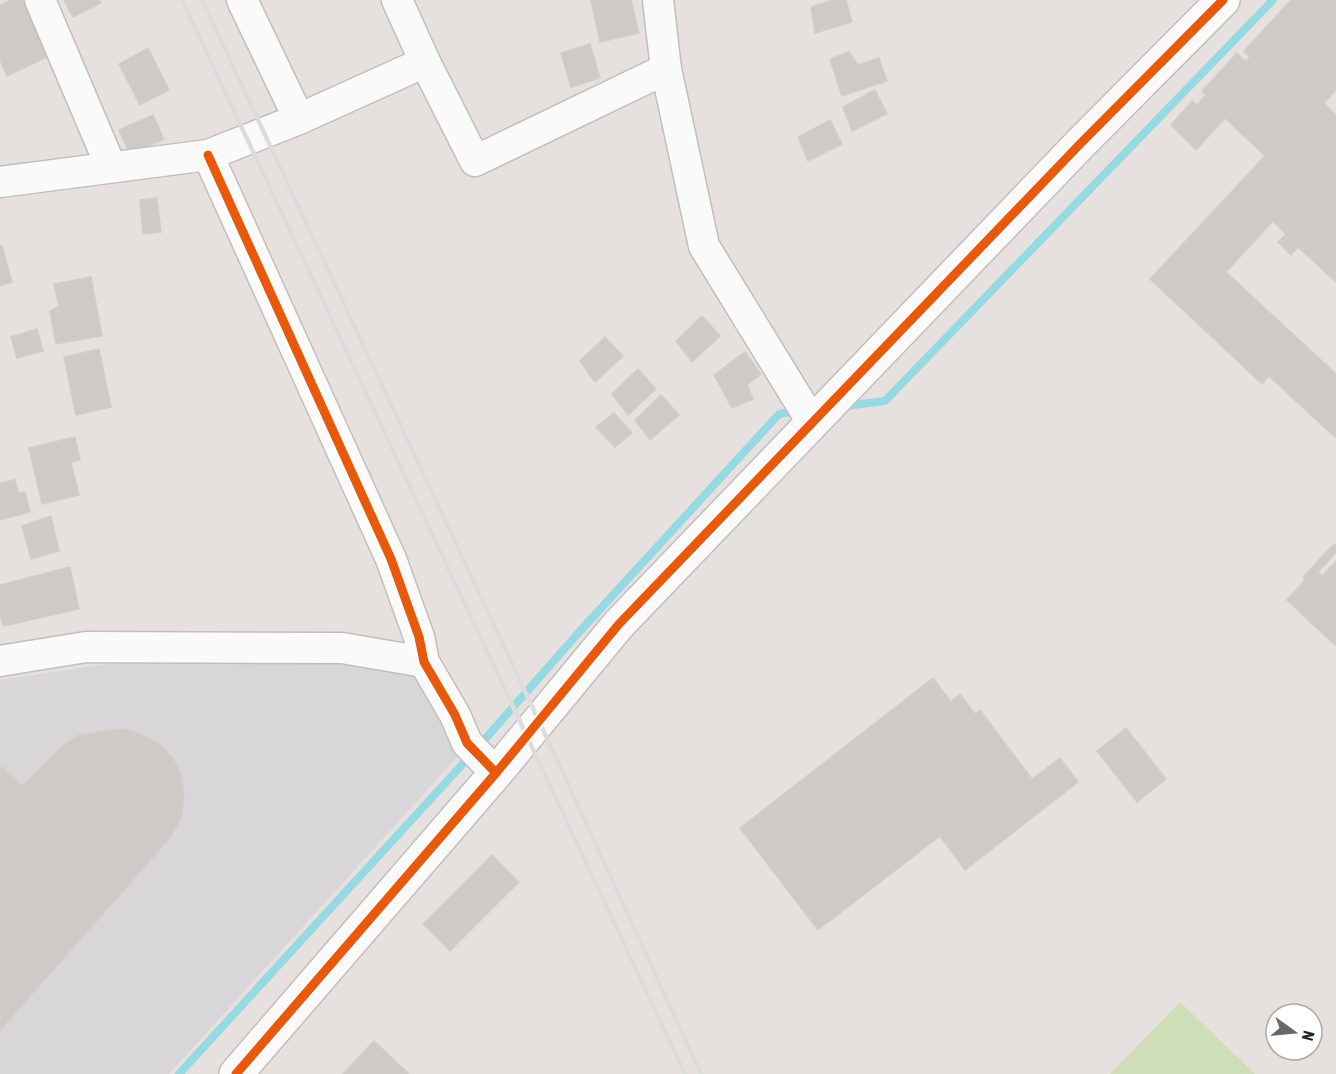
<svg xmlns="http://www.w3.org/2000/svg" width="1336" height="1074" font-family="'Asap Condensed',sans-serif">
	<rect width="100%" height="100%" fill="#e6e1de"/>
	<polygon fill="#d9d6d9" points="121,662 335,662 415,667 459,755 169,1074 0,1074 0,680"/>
	<polygon fill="#cddeb9" points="1180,1002 1255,1074 1110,1074"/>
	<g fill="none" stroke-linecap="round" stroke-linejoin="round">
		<g stroke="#96d9e3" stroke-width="8">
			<polyline points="845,406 885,401 1273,0"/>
			<polyline points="478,747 581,630 779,414 797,411"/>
			<polyline points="179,1074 470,756"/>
		</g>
	</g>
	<g fill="#cdcac7" stroke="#d1cdca" stroke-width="1.5">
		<polygon points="11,0 28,0 53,54 7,76 0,60 0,5"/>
		<polygon points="64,0 99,0 101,3 73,17"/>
		<polygon points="591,0 631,0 639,33 600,42"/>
		<polygon points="834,0 846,0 852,22 815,33 811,7"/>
		<polygon points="1291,0 1336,0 1336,90 1324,103 1336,115 1336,282 1298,247 1291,255 1278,242 1286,234 1273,221 1226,272 1336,374 1336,438 1269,376 1262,384 1150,279 1265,156 1225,118 1196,150 1171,125 1192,101 1197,105 1206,95 1202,91 1237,53 1245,61 1250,57 1244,51"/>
		<polygon points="590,44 600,78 571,87 561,53"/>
		<polygon points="148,48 169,90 140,105 119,64"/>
		<polygon points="849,52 858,65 879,58 887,81 842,96 830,59"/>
		<polygon points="875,90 887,114 852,131 843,107"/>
		<polygon points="153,115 164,139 130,154 119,130"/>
		<polygon points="830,120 842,144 808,161 798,137"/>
		<polygon points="157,198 161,232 143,234 140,200"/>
		<polygon points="0,246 2,246 12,282 0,286"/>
		<polygon points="91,277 102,336 56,344 50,311 59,306 54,284"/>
		<polygon points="702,316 720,336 692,362 676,341"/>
		<polygon points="37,329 43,351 17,358 11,337"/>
		<polygon points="605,337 623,356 595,382 580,361"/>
		<polygon points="99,349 111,407 76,415 64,357"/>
		<polygon points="745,352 761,374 747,385 753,399 732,408 714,375"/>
		<polygon points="638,369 656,389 628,415 612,394"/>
		<polygon points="661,395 679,415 650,440 635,420"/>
		<polygon points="614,413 632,433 615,447 596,427"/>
		<polygon points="75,437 80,460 71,462 79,495 42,504 29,448"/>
		<polygon points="15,480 18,493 25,492 30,512 0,520 0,483"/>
		<polygon points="51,516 59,551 31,559 22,526"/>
		<polygon points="1334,544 1336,546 1336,553 1318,572 1322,576 1336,561 1336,646 1287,600 1305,580 1303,577"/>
		<polygon points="70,567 79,609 3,626 0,613 0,585"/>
		<polygon points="933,678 951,702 960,694 975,714 980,710 1032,779 1060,758 1078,782 965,870 940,836 818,930 740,828"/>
		<polygon points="1126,728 1166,779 1137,802 1097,751"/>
		<polygon points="124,729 143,735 161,745 174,760 182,779 184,799 181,818 169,839 0,1030 0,769 2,767 22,786 60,748 77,736 104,731"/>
		<polygon points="492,855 519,882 450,951 423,924"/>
		<polygon points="374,1041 409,1074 343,1074"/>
	</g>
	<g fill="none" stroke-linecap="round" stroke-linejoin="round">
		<g stroke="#c0bebf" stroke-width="33">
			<g id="street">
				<polyline points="40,0 111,167"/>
				<polyline points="425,62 475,161 666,69 658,0"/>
				<polyline points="666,69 704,246 812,422"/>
				<polyline points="299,119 425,62 397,0"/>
				<polyline points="208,155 391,559 419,637 424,662 455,715 467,743 496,773"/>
				<polyline points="0,182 208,155 299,119 242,0"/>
				<polyline points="0,661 86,647 342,648 424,662"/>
			</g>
		</g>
		<g stroke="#c0bebf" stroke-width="36">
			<polyline id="secondary" points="236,1074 496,773 619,624 1080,144 1223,0"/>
		</g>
		<use href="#street" stroke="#fbfafa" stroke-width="30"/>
		<use href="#secondary" stroke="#fbfafa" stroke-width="33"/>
		<g stroke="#dddcdd" stroke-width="4.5">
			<polyline points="182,0 685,1074"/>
			<polyline points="202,0 558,762 701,1074"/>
		</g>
		<g stroke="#fff" stroke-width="13">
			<g id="cycleway">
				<polyline points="208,155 391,559 419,637 424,662 455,715 467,743 496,773"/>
				<polyline points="236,1074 496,773 619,624 1080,144 1223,0"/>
			</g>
		</g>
		<use href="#cycleway" stroke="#e8590c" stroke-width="9"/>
	</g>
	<g transform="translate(1294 1032) rotate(105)"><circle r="28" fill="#ffffff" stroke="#a9a9a9" stroke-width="1.5"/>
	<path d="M0-4.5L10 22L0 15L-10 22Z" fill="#6a6867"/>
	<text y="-9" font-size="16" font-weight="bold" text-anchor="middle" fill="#272727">N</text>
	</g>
</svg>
